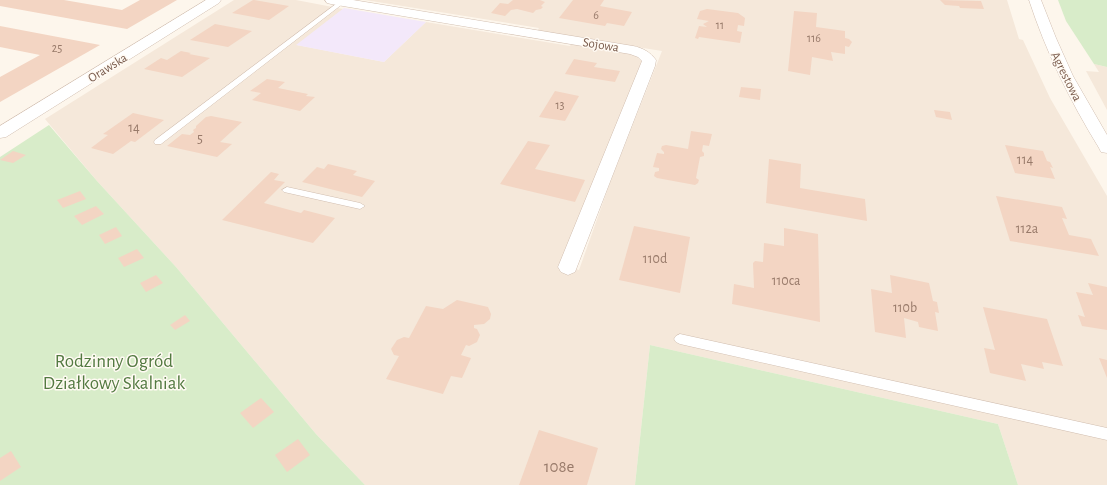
<svg xmlns="http://www.w3.org/2000/svg" width="1107" height="485" font-family="'Alegreya Sans',sans-serif">
	<rect width="100%" height="100%" fill="#fdf6ec"/>
	<g fill="#f5e8da">
		<polygon points="234,0 296,0 343,9 297,45 384,62 426,22 570,46 572,43 634,53 645,62 568,267 579,270 611,180 662,51 537,31 539,28 365,0 1007,0 1019,39 1023,40 1050,98 1107,196 1107,485 1018,485 998,424 650,345 635,485 365,485 316,434 176,267 97,181 45,119"/>
		<polygon points="1094,64 1107,67 1107,110 1086,71 1099,72"/>
	</g>
	<polygon fill="#f3e8fa" points="344,8 426,22 384,62 296,45"/>
	<g fill="#d8ecc9">
		<polygon points="1058,0 1107,0 1107,67 1094,64 1066,21"/>
		<polygon points="49,125 97,181 176,267 316,434 365,485 0,485 0,157"/>
		<polygon points="650,345 998,424 1018,485 635,485"/>
	</g>
	<g fill="#f3d5c3">
		<polygon points="0,0 64,0 122,10 140,0 177,0 127,29 0,6"/>
		<polygon points="253,0 254,0 289,6 269,20 232,13"/>
		<polygon points="513,0 540,0 545,2 541,6 543,7 541,9 536,10 533,13 517,9 511,10 505,16 491,13 500,3 508,4"/>
		<polygon points="573,0 604,0 600,6 632,12 624,26 607,23 605,26 559,18"/>
		<polygon points="940,0 981,1 984,9 960,8 959,6 945,5"/>
		<polygon points="707,9 738,13 745,18 744,26 738,25 737,31 742,32 740,43 699,37 698,39 695,38 699,26 707,27 703,24 709,21 697,19 700,11"/>
		<polygon points="794,11 817,13 816,27 845,31 845,38 849,39 852,42 849,47 845,46 845,54 831,52 833,61 812,57 810,75 788,71"/>
		<polygon points="215,24 252,31 228,47 190,40"/>
		<polygon points="0,26 100,45 0,102 0,77 40,55 0,47"/>
		<polygon points="181,51 191,53 189,54 210,58 182,77 144,69 161,58 167,60"/>
		<polygon points="574,59 597,63 594,67 620,71 615,82 565,74"/>
		<polygon points="267,79 285,82 278,88 308,94 306,96 315,97 300,111 252,100 261,93 250,91"/>
		<polygon points="741,87 761,89 760,100 739,97"/>
		<polygon points="555,91 579,96 565,121 539,117"/>
		<polygon points="934,110 950,112 952,120 936,117"/>
		<polygon points="133,113 164,120 135,142 131,141 113,154 91,148 108,135 103,134"/>
		<polygon points="211,116 242,122 220,142 232,144 217,157 167,146 182,134 190,135 194,132 193,130 196,128 196,126 206,117"/>
		<polygon points="691,131 712,134 709,146 703,145 702,151 704,153 704,156 700,157 696,178 699,180 698,183 695,185 657,178 654,176 655,172 659,171 659,168 653,167 657,153 664,154 664,152 661,149 662,146 666,145 688,149"/>
		<polygon points="528,141 550,145 535,169 585,180 575,202 500,184"/>
		<polygon points="1005,145 1043,151 1047,161 1050,162 1053,168 1050,167 1055,179 1015,173"/>
		<polygon points="13,151 26,155 13,163 0,160"/>
		<polygon points="769,159 801,164 800,188 865,199 867,221 766,203"/>
		<polygon points="328,164 357,171 353,175 375,181 362,197 302,182 317,167 324,169"/>
		<polygon points="271,172 279,174 274,180 285,182 264,203 301,213 304,210 335,218 313,243 222,220"/>
		<polygon points="80,191 86,199 63,208 57,200"/>
		<polygon points="996,196 1062,207 1067,219 1062,218 1069,235 1091,239 1099,256 1010,241"/>
		<polygon points="96,206 104,214 82,225 74,216"/>
		<polygon points="634,226 690,237 680,293 619,280"/>
		<polygon points="116,227 122,236 105,244 99,235"/>
		<polygon points="784,228 818,234 820,322 732,304 734,284 754,288 753,263 755,261 763,262 764,243 784,246"/>
		<polygon points="137,249 144,258 124,267 118,258"/>
		<polygon points="156,275 163,283 146,292 140,283"/>
		<polygon points="890,275 929,283 933,301 937,302 939,313 935,312 938,331 919,327 918,322 904,318 906,338 875,332 871,289 892,293"/>
		<polygon points="1088,283 1107,287 1107,330 1082,326 1078,315 1085,317 1076,292 1093,295"/>
		<polygon points="457,300 488,307 491,314 490,319 484,324 474,325 474,328 477,329 480,335 477,342 469,346 466,345 461,355 471,358 462,378 451,376 443,394 386,379 399,356 394,355 391,349 397,340 404,337 409,338 426,306 443,309"/>
		<polygon points="983,307 1047,319 1063,366 1042,362 1044,369 1021,364 1026,381 990,373 984,348 995,350"/>
		<polygon points="185,315 190,321 175,330 170,325"/>
		<polygon points="1099,358 1107,360 1107,378"/>
		<polygon points="261,398 274,412 253,428 240,413"/>
		<polygon points="539,430 598,448 587,485 519,485"/>
		<polygon points="298,439 310,455 287,472 275,455"/>
		<polygon points="11,451 21,467 0,481 0,458"/>
	</g>
	<g fill="none" stroke-linecap="round" stroke-linejoin="round">
		<g stroke="#d1beb0" stroke-width="1">
			<g id="service">
				<polygon points="340,1 345,2 161,144 155,144 154,142 155,140"/>
				<polygon points="287,187 360,203 365,206 360,209 284,192 282,190"/>
				<polygon points="680,334 1107,428 1107,440 680,344 676,342 674,339 676,336"/>
			</g>
		</g>
		<g stroke="#d1beb0" stroke-width="1">
			<g id="minor">
				<polygon points="206,0 221,0 219,3 6,137 0,138 0,126"/>
				<path d="M 325,0 L 353,0 L 633,46 C 643,48 650,52 656,60 L 655,66 L 575,272 L 568,275 L 561,272 L 558,267 L 642,61 L 638,57 L 630,54 L 331,4 L 327,3 Z"/>
				<path d="M 1029,0 L 1041,0 L 1056,38 L 1073,76 L 1107,135 L 1107,153 L 1101,152 L 1099,148 C 1070,101 1046,52 1029,0 Z"/>
			</g>
		</g>
		<use href="#service" fill="#fff" fill-rule="evenodd"/>
		<use href="#minor" fill="#fff" fill-rule="evenodd"/>
	</g>
	<g text-anchor="middle" stroke-width="3" stroke-linejoin="round" paint-order="stroke">
		<g font-size="12" fill="#987a6a">
			<text x="596" y="19">6</text>
			<text x="720" y="29">11</text>
			<text x="814" y="42">116</text>
			<text x="57" y="52">25</text>
			<text x="560" y="109">13</text>
		</g>
		<g font-size="13" fill="#7a5c4d" stroke="#fffaf3">
			<text transform="translate(601 44) rotate(9)" y="5">Sojowa</text>
			<text transform="translate(107 67) rotate(-32)" y="5">Orawska</text>
			<text transform="translate(1067 76) rotate(63)" y="5">Agrestowa</text>
		</g>
		<g font-size="14" fill="#987a6a">
			<text x="134" y="132">14</text>
			<text x="200" y="143">5</text>
			<text x="1025" y="164">114</text>
			<text x="1027" y="233">112a</text>
			<text x="655" y="263">110d</text>
			<text x="786" y="285">110ca</text>
			<text x="905" y="312">110b</text>
		</g>
		<g font-size="17" fill="#987a6a">
			<text x="559" y="472">108e</text>
		</g>
		<g font-size="19" fill="#537a41" stroke="#fffaf3">
			<text x="114" y="367">Rodzinny Ogród<tspan x="114" dy="22">Działkowy Skalniak</tspan></text>
		</g>
	</g>
</svg>
